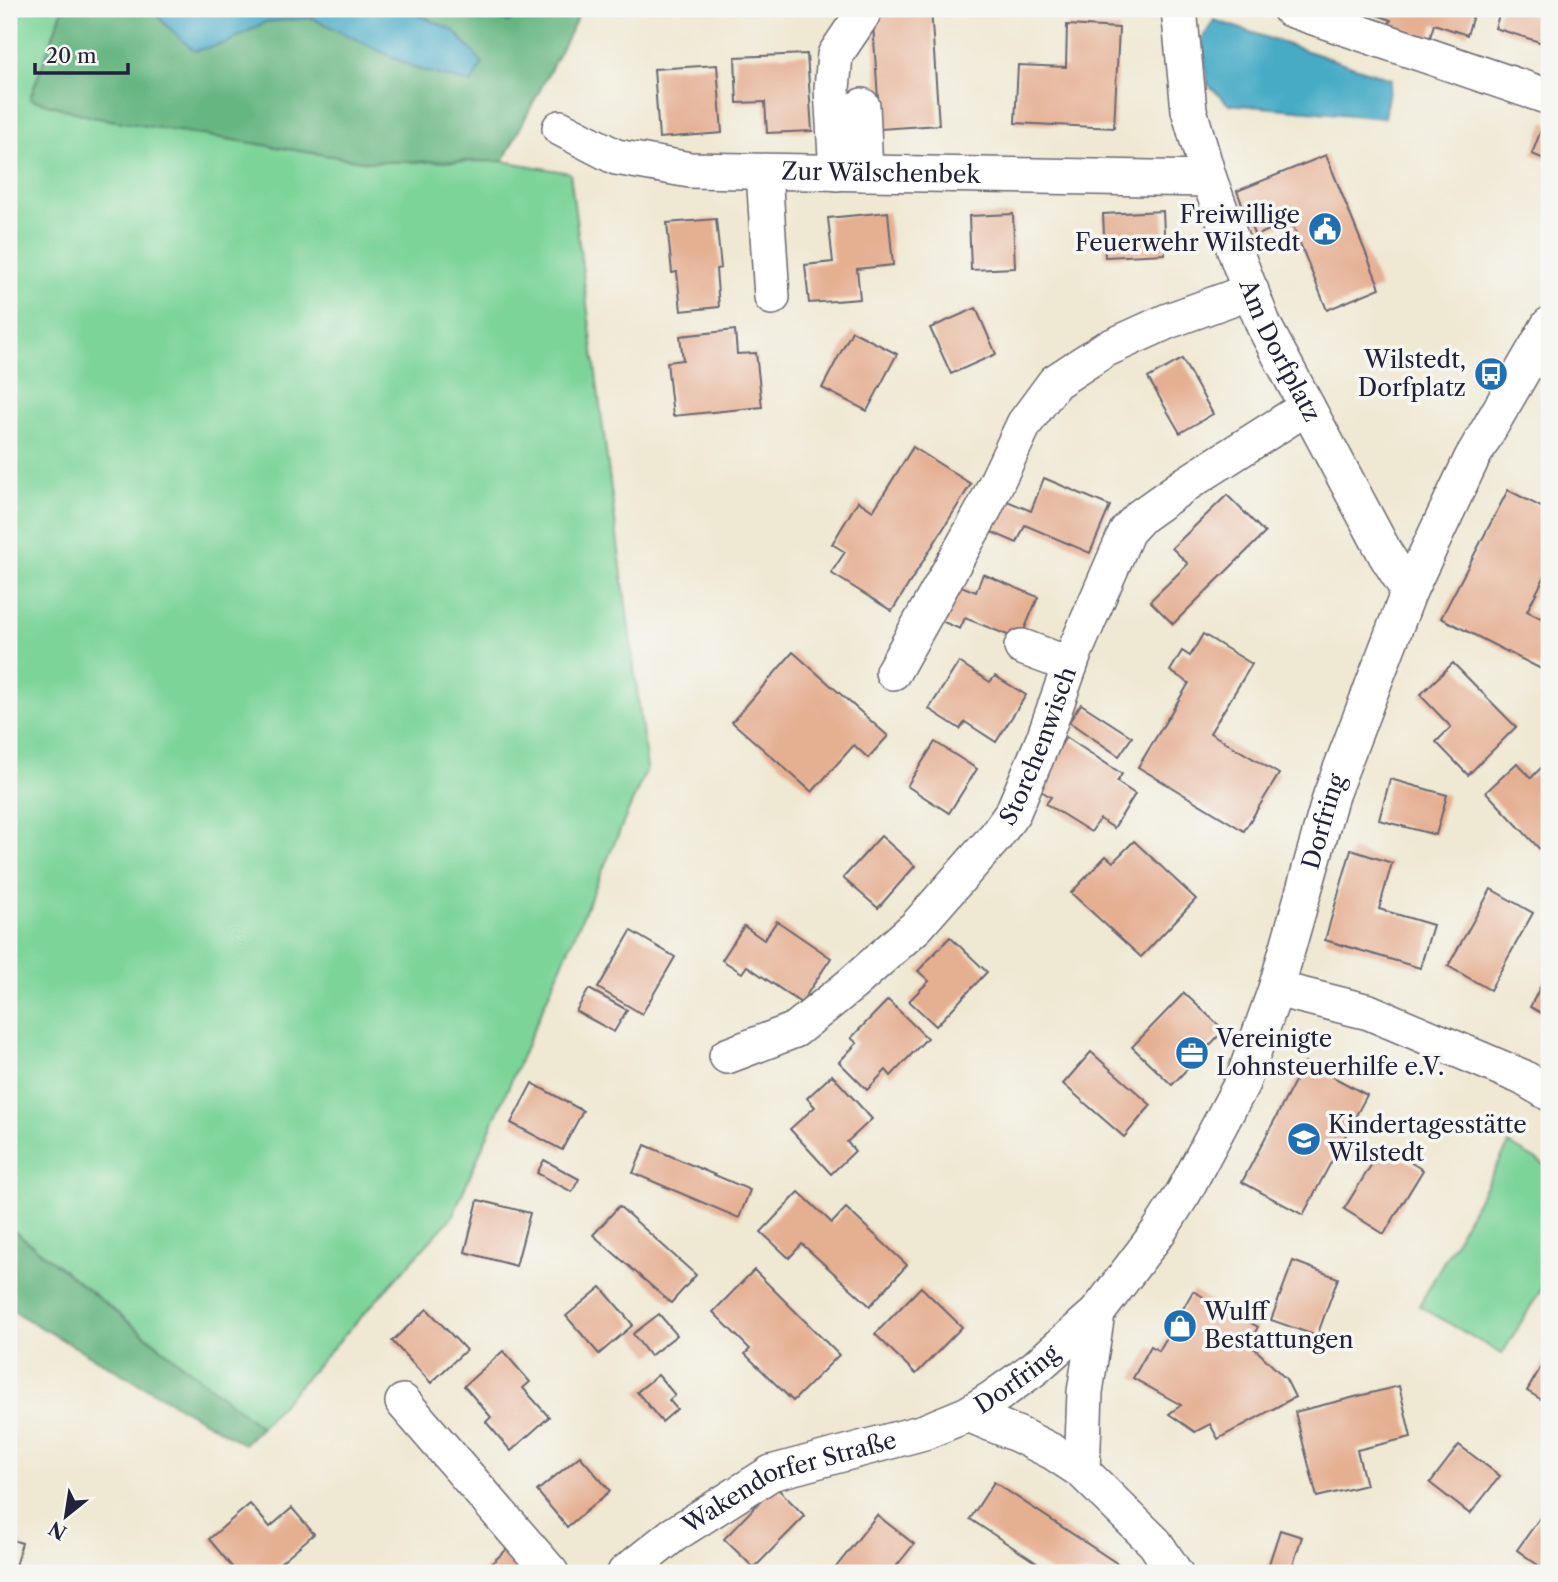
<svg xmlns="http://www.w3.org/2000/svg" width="1558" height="1582" font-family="'Libre Caslon Text',serif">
	<rect width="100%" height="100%" fill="#f6f6f2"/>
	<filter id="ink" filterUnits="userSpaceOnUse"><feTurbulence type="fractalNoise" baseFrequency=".0143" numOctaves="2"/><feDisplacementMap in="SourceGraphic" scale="14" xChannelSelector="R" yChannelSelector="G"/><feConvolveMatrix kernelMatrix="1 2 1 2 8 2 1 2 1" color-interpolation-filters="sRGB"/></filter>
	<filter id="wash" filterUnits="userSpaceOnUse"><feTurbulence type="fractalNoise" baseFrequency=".00686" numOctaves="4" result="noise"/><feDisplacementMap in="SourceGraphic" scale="28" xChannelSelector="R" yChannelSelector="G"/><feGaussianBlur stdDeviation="1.57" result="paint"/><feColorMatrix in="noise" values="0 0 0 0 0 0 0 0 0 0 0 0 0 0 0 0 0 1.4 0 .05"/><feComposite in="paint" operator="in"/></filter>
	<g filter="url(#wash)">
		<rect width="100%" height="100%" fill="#efe8d2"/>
		<g fill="#7dd499" stroke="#507b6a" stroke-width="2">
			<polygon points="9,9 63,9 30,98 92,117 368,162 503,161 570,173 647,768 452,1217 261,1427 9,1227"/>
			<polygon points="1509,1144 1549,1167 1549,1276 1502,1354 1419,1306"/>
		</g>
		<g fill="#66b681" stroke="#446c5e" stroke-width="2">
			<polygon points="63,9 152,9 165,24 226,43 265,22 312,18 417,69 482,64 453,30 405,9 468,9 480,16 509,22 530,9 582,9 503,161 368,162 92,117 30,99"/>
			<polygon points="9,1227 261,1427 244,1444 9,1309"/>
		</g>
		<g fill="#47abc6" stroke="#346680" stroke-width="2">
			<polygon points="152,9 405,9 453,30 483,63 471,83 417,69 312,18 265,22 226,43 194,51 165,24"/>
			<polygon points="468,9 530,9 509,22 480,16"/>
			<polygon points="1214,20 1391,79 1384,118 1228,104 1208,84 1202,40"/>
		</g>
		<g id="blocks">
			<g fill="#e5af92">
				<polygon points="872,9 931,9 939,125 880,129"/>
				<polygon points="1360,9 1475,9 1467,35 1434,24 1429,41 1388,27 1391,20"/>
				<polygon points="1501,9 1549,9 1549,45 1495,28"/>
				<polygon points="1067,25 1119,28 1114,128 1015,123 1018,65 1066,67"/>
				<polygon points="807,54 812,131 767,133 765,102 737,103 735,57"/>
				<polygon points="717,65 722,133 659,138 654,69"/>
				<polygon points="1544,122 1549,124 1549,161 1532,154"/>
				<polygon points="1326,155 1380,288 1327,310 1291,221 1255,236 1237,191"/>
				<polygon points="1163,211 1165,254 1105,257 1103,214"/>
				<polygon points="888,212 893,265 857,269 860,299 809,303 805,265 833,262 828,218"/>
				<polygon points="1013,214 1015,268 971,270 969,216"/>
				<polygon points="716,219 721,268 716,269 719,307 681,311 677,272 672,273 667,223"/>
				<polygon points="976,308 996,354 951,374 930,328"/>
				<polygon points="735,330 737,354 756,353 762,407 673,416 667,362 683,360 680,336"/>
				<polygon points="852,331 897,354 867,411 822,388"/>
				<polygon points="1182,359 1213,414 1180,433 1148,378"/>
				<polygon points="913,447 971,484 892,611 831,573 845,552 832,544 858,501 873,511"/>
				<polygon points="1044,478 1110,506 1090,553 1025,525 1017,543 987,530 1000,498 1031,511"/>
				<polygon points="1508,490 1549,511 1549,524 1544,534 1549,537 1549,549 1546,555 1549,556 1549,568 1527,611 1549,622 1549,673 1441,618"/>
				<polygon points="1227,495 1265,533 1173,624 1150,601 1188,564 1172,548"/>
				<polygon points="983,574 1038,597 1020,640 965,618 960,629 941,621 956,584 976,592"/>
				<polygon points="1203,634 1252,664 1210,733 1279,774 1244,831 1138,767 1189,683 1170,671 1182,651 1190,656"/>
				<polygon points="793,652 888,736 868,758 854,745 812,792 732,722"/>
				<polygon points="959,662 990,682 995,676 1026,695 996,742 965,722 960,729 929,709"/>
				<polygon points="1453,663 1516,727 1468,775 1436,742 1451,727 1420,695"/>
				<polygon points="1081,704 1132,737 1119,756 1069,722"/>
				<polygon points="1066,737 1122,774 1117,782 1135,794 1114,828 1100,819 1091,832 1046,804 1051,797 1034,787"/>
				<polygon points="935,742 977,769 949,813 907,786"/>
				<polygon points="1549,760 1549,859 1486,792 1517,763 1531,778"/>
				<polygon points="1390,779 1447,795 1436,835 1379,820"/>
				<polygon points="881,836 915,866 878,908 843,878"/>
				<polygon points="1134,841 1196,899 1141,957 1071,893 1106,856 1113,862"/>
				<polygon points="1351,850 1392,863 1379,909 1433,925 1420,968 1325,940"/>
				<polygon points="1491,889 1533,913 1490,990 1448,966"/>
				<polygon points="777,921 831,958 801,1003 747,966 742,973 722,960 744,926 764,940"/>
				<polygon points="631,931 675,957 642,1014 598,988"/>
				<polygon points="950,937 987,972 936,1026 909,1001 929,981 918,971"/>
				<polygon points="1549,970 1549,1017 1530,1007"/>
				<polygon points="589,989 627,1010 614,1032 576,1011"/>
				<polygon points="1184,993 1224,1030 1172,1085 1132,1047"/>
				<polygon points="888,1000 927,1038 891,1076 886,1070 867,1090 839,1062 857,1043 851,1038"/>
				<polygon points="1091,1052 1151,1105 1124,1137 1063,1084"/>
				<polygon points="1305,1062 1367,1095 1303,1215 1242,1182"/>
				<polygon points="832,1075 872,1119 847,1142 855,1151 831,1174 790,1129 815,1107 807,1098"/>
				<polygon points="532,1083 583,1111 562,1150 511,1123"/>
				<polygon points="645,1145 750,1190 739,1218 633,1173"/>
				<polygon points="1383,1146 1423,1170 1384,1234 1344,1209"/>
				<polygon points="544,1160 579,1179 572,1192 537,1173"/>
				<polygon points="799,1192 832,1223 846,1208 907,1265 870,1306 802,1244 789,1258 761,1232"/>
				<polygon points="478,1200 530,1213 516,1266 465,1252"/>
				<polygon points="619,1206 696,1275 671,1303 593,1235"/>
				<polygon points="1293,1261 1338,1278 1317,1336 1271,1320"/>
				<polygon points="754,1270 839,1355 793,1401 745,1354 750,1349 713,1312"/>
				<polygon points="601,1287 633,1325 599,1354 566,1316"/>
				<polygon points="921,1287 962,1327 916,1374 875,1334"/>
				<polygon points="1193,1291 1258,1327 1249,1343 1286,1379 1295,1397 1218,1439 1210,1424 1195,1432 1169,1414 1181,1405 1133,1378 1151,1346 1159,1351"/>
				<polygon points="427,1309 466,1350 431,1383 392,1341"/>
				<polygon points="659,1314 677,1335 650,1356 633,1334"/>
				<polygon points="503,1351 530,1382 523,1388 549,1417 511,1451 486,1422 491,1417 464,1386"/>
				<polygon points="1549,1353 1549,1404 1527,1391"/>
				<polygon points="658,1375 675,1395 669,1400 677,1409 662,1422 637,1392"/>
				<polygon points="1399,1386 1411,1437 1357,1450 1366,1485 1317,1497 1295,1412"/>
				<polygon points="1459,1445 1500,1476 1470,1514 1430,1483"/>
				<polygon points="580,1456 610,1491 567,1527 537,1491"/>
				<polygon points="994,1482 1121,1566 1116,1573 1052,1573 970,1519"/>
				<polygon points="775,1486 805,1516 754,1568 724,1539"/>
				<polygon points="250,1504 270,1527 292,1508 314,1534 268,1573 237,1573 209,1539"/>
				<polygon points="1544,1512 1549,1516 1549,1573 1517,1550"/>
				<polygon points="877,1515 914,1544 891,1573 836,1573 833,1571"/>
				<polygon points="1280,1530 1302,1537 1290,1573 1266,1573"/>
				<polygon points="9,1539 22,1543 13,1573 9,1573"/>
				<polygon points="517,1540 548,1573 481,1573"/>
			</g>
		</g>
	</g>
	<g filter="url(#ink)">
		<use href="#blocks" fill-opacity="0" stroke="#6a6770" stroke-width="2"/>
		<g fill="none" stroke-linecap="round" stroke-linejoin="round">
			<g stroke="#6a6770" stroke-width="38">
				<g id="minor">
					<path id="s1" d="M 1179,9 L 1189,110 L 1209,179 L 1240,264 L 1264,326 L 1386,555 L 1409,591"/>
					<polyline points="1290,9 1549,97"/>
					<polyline points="862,106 865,173"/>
					<path id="s2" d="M 560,128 L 616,157 L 690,170 L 1209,179"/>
					<polyline points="764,172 772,297"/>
					<polyline points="837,173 832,89 835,55 862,15"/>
					<polyline points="1022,647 1070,665"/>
					<polyline points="893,672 984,509 1024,424 1055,382 1104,350 1168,321 1251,291"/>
					<polyline points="1276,989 1369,1012 1522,1077 1549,1093"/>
					<path id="s3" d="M 727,1056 L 795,1030 L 852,984 L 917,926 L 996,836 L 1013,812 L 1043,741 L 1075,651 L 1127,531 L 1141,516 L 1186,484 L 1307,407"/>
					<polyline points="403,1402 551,1573"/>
					<polyline points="968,1414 1019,1435 1053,1452 1082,1471 1155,1543 1175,1573"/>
					<polyline points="1082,1471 1085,1392 1097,1313"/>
					<path id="s4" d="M 625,1573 L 673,1535 L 771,1473 L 924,1432 L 968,1414 L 993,1398 L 1035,1368 L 1097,1313 L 1159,1231 L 1184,1192 L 1242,1083 L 1276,989 L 1331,795 L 1409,591 L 1472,458 L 1549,325"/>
				</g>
			</g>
			<use href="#minor" stroke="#fff" stroke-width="35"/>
		</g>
	</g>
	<defs>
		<g id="civic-disc" transform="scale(1.75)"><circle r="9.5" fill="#1f6fb2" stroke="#f6f6f2"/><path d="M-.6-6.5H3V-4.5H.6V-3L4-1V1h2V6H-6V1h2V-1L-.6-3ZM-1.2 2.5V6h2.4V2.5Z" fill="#fff"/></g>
		<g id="bus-disc" transform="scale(1.75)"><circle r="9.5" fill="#1f6fb2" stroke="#f6f6f2"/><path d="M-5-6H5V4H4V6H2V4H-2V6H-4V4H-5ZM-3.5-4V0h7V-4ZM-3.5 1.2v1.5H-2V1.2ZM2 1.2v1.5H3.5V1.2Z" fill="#fff"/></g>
		<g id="office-disc" transform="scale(1.75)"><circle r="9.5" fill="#1f6fb2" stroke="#f6f6f2"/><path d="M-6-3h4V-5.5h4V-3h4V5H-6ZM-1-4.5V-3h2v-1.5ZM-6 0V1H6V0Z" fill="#fff"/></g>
		<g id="school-disc" transform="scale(1.75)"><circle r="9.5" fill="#1f6fb2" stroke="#f6f6f2"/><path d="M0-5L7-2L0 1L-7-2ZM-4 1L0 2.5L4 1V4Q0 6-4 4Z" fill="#fff"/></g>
		<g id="shop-disc" transform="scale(1.75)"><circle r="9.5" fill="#1f6fb2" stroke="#f6f6f2"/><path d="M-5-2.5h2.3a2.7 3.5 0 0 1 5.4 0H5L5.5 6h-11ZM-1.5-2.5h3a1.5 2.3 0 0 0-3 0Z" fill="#fff"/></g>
	</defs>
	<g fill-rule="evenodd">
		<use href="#civic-disc" x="1325" y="229"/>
		<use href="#bus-disc" x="1491" y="374"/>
		<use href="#office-disc" x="1192" y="1053"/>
		<use href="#school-disc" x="1304" y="1139"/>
		<use href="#shop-disc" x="1180" y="1326"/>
	</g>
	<g text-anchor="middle" stroke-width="7" stroke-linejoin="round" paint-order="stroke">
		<g font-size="24" fill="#22223b" stroke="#f6f6f2">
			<text dy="8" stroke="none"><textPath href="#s2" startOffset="329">Zur Wälschenbek</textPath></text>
			<text dy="8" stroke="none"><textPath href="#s1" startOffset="359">Am Dorfplatz</textPath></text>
			<text dy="8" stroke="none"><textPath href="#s3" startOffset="453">Storchenwisch</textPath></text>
			<text dy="8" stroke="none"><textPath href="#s4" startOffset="1094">Dorfring</textPath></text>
			<text dy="8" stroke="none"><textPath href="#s4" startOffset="443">Dorfring</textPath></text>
			<text dy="8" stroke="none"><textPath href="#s4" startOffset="191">Wakendorfer Straße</textPath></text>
		</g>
		<g font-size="24" fill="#22223b" stroke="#f6f6f2" text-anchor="start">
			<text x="1300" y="223" text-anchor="end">Freiwillige<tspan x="1300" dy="28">Feuerwehr Wilstedt</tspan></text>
			<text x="1466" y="368" text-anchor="end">Wilstedt,<tspan x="1466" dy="28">Dorfplatz</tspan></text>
			<text x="1216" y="1047">Vereinigte<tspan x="1216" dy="28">Lohnsteuerhilfe e.V.</tspan></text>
			<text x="1328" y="1133">Kindertagesstätte<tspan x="1328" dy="28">Wilstedt</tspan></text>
			<text x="1204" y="1320">Wulff<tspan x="1204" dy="28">Bestattungen</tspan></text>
		</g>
	</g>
	<rect width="1558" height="1582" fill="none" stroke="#f6f6f2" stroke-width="35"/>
	<g transform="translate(66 1516) rotate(210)" stroke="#f6f6f2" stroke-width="5" paint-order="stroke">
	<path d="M0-5L12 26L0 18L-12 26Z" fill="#22223b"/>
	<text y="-10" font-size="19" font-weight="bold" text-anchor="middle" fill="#22223b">N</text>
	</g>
	<path d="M35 63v10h93v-10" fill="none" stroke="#22223b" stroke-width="3.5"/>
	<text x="46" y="63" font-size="21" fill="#22223b" stroke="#f6f6f2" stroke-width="5" paint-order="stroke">20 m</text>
</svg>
